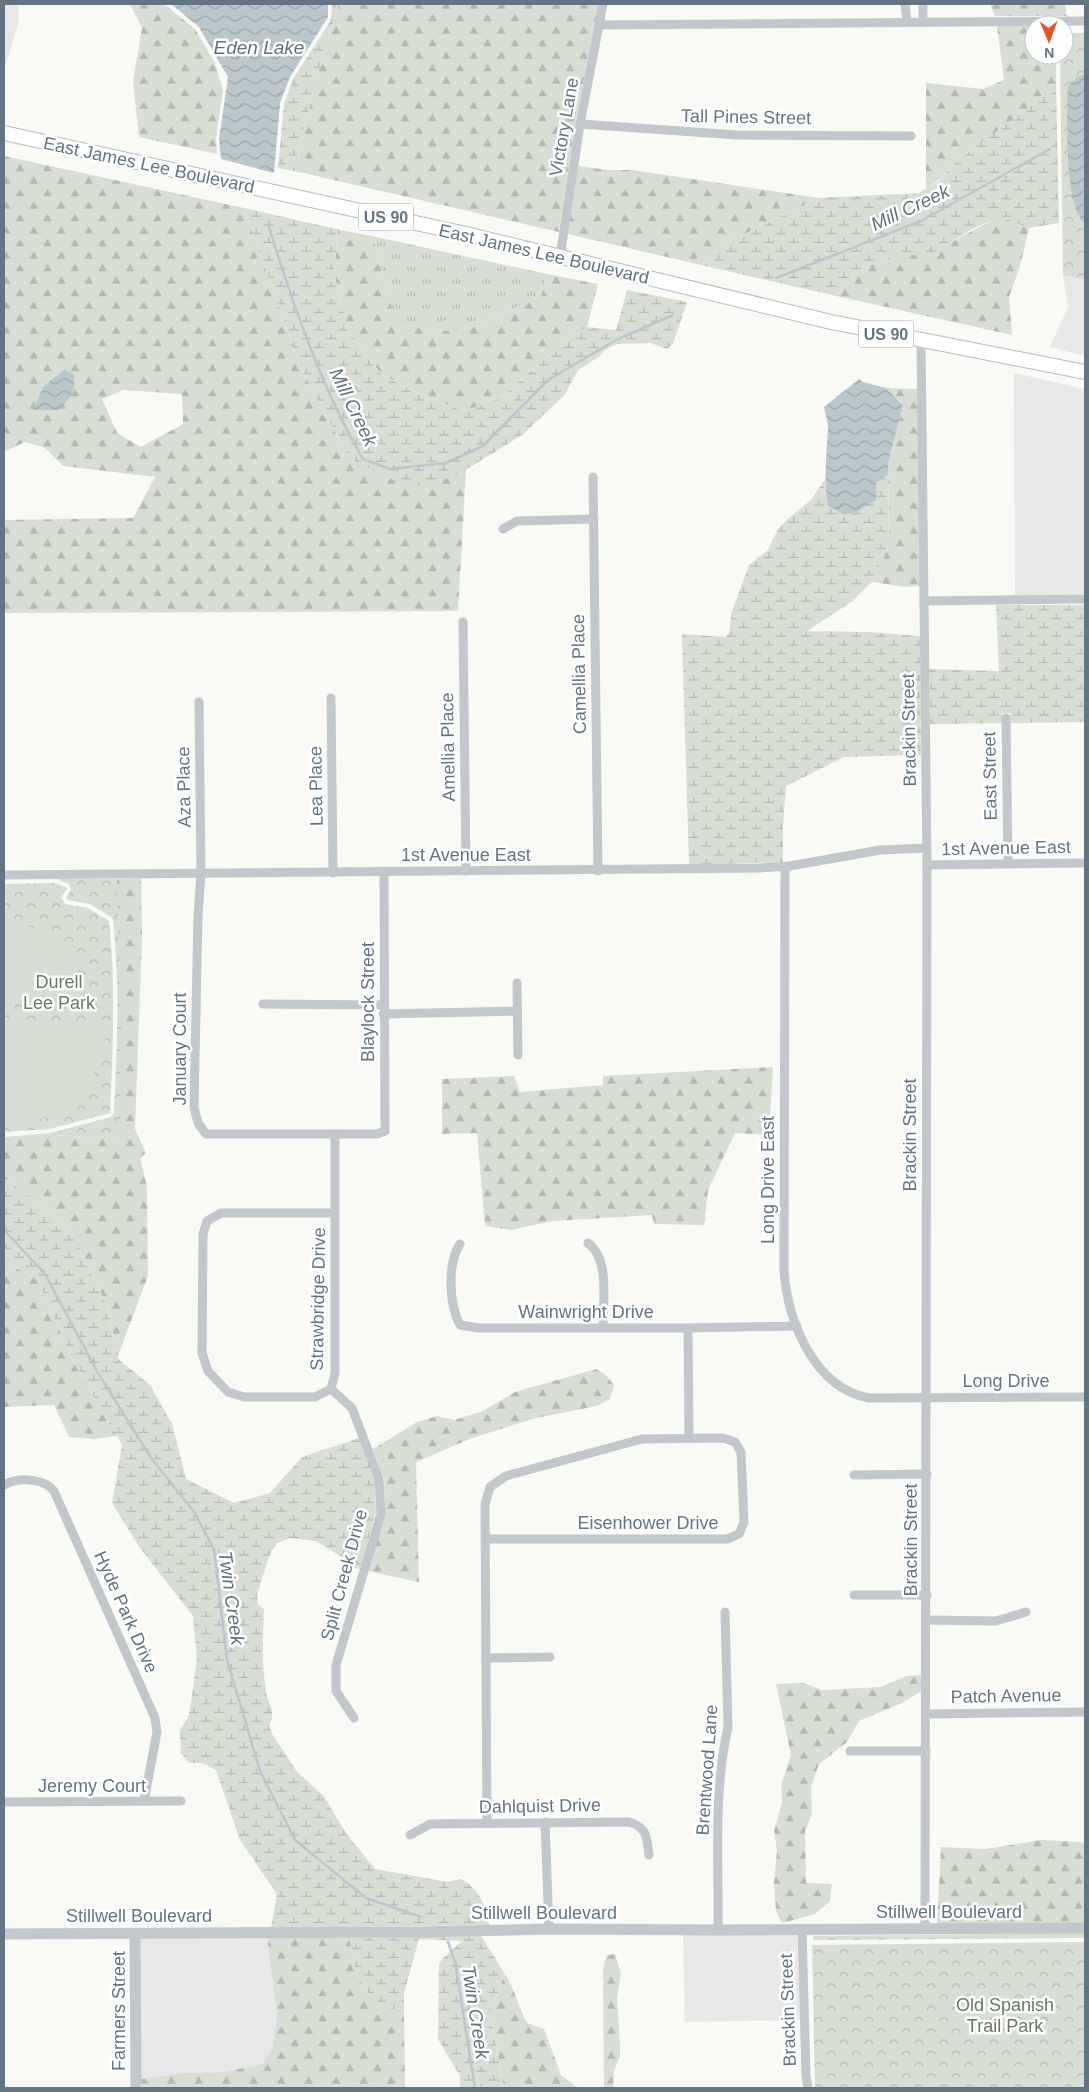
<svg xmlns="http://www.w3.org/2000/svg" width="1089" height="2092" font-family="Helvetica,sans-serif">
	<defs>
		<pattern id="grass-tufts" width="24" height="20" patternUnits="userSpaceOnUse" patternTransform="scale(1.25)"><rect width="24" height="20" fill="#d9ded5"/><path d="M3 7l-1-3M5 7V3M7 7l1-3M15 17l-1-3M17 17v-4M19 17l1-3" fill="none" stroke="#b4b9b2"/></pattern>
		<pattern id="forest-firs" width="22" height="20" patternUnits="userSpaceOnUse" patternTransform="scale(1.25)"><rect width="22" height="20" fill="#d9ded5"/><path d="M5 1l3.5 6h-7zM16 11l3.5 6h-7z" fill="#b4b9b2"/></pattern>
		<pattern id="wetland-marsh" width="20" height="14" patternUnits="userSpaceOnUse" patternTransform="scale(1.25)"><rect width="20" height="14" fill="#d9ded5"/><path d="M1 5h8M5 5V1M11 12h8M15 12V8" fill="none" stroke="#b4b9b2"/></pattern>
		<pattern id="park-crowns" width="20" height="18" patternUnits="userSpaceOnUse" patternTransform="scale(1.25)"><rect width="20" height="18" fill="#d9ded5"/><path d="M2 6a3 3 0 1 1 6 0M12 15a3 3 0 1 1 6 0" fill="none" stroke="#b4b9b2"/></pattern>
		<pattern id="water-waves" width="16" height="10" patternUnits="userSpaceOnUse" patternTransform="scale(1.25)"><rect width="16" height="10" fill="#bac7cb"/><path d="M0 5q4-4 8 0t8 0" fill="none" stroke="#9ba6aa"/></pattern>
	</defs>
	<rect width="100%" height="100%" fill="#f9f9f6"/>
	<g fill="#e7e8e7">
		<polygon points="4,4 18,4 19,21 4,70"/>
		<polygon points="1063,276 1085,279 1085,356 1050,347 1068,307"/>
		<polygon points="1014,373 1085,389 1085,594 1015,595"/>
		<polygon points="683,1935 797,1935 800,2020 685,2022"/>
		<polygon points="269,1938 268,1944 277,2015 273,2047 262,2064 224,2072 182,2073 141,2079 140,1939"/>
	</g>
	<polygon fill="url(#grass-tufts)" points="376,237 547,274 541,297 535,298 489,322 464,330 447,331 419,328 402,322 392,309 375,246"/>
	<g fill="url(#forest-firs)" fill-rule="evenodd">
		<polygon points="130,4 162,4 169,8 195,29 215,63 223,90 216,139 217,154 139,137 133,81 142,28"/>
		<polygon points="339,4 599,4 576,119 559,232 308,174 297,155 322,58"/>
		<polygon points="990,4 1065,4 1067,16 995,16"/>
		<path d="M 997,26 L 1034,26 L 1034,55 L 1056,55 L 1056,89 C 1041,96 1030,108 1016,118 C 998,132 978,143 960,158 C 948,169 941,181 926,189 L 926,83 L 983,89 L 1004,80 Z"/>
		<path d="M 4,156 L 244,208 L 300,366 L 349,458 L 456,476 L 466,470 L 458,611 L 4,613 L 4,520 L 133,518 L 155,477 L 63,466 L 45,448 L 25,442 L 4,452 ZM 123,390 L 182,394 L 183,424 L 141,447 L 117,433 L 102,399 Z"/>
		<polygon points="578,166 608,170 632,170 819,198 720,246 701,265 568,234"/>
		<polygon points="1008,219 1029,228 1020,266 1009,297 1012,335 836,296 858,270 896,255 927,255 991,221"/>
		<polygon points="336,229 376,237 375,246 392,308 402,321 419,328 447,331 464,330 489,322 535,298 541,297 547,274 598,284 587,327 567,340 500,398 464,411 424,397 381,374 348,331 334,273 338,232"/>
		<polygon points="886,388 918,389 920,586 906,587 872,582 889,546 888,463 903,407"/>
		<polygon points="141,878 142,937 135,1129 146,1153 140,1158 147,1187 148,1276 117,1358 108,1308 72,1232 8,1180 4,1179 4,1137 39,1134 120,1139 117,879"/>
		<polygon points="773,1067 769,1135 735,1133 708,1190 704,1225 654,1224 652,1215 553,1221 511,1230 485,1226 477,1133 442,1134 442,1079 514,1076 520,1092 603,1085 603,1076"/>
		<polygon points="4,1261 38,1280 74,1363 117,1436 93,1439 69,1437 54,1405 4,1407"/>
		<polygon points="596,1369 606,1375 614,1385 610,1399 597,1406 536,1418 472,1438 416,1462 419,1582 368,1571 385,1514 384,1479 373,1449 417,1422 437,1416 454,1420 483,1411 515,1392"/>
		<polygon points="922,1675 922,1691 902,1703 859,1721 847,1742 819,1764 811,1787 812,1814 805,1831 806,1883 832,1884 830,1901 815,1914 782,1923 776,1911 774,1883 777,1851 774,1830 782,1803 781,1786 791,1755 776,1684 803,1683 822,1690 881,1687 907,1676"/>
		<polygon points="1041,1840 1082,1842 1085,1844 1085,1923 937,1924 941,1847 986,1849"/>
		<path d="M 269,1938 L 350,1938 C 354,1975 359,1988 388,2010 L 404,2008 L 405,2088 L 142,2088 L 141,2079 L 182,2073 L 224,2072 L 262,2064 L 273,2047 L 277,2015 L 268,1944 Z"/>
		<polygon points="615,1954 621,1973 617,1997 620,2044 620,2056 614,2071 613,2088 604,2088 603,1969 607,1955"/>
		<path d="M 505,1974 C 515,1989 518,2007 527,2023 L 544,2029 L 561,2075 L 578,2088 L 504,2088 L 490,2012 Z"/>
	</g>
	<g fill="url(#wetland-marsh)">
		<polygon points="332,4 339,4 322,58 297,155 308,174 278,168 284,104 293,79 331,20"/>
		<polygon points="1056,89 1059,223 1029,228 1008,220 991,221 974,228 933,253 927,255 896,255 858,270 836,296 701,265 720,246 819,198 919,193 938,182 958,160 978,144 1015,119 1044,94"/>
		<polygon points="244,208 336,229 338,231 334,273 348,331 381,374 424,397 464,411 500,398 567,340 587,327 616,330 627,290 687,302 673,344 667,349 650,343 617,344 606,349 600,356 578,370 564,396 522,435 456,476 410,488 349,458 300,366"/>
		<polygon points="888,475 889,546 872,582 851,602 807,631 868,632 920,636 921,755 844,757 786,786 783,825 783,862 689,865 682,634 725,637 729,633 732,611 749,565 768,550 778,529 789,518 811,500 825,479 827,498 876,483"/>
		<polygon points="996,605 1085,605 1085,722 1011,723 1010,713 1002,713 1002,723 930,724 929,669 999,671"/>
		<path d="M 4,1179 L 8,1180 L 72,1232 L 108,1308 L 117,1358 L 150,1385 L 172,1424 L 186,1479 L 234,1503 L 270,1493 L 302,1457 L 359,1438 L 375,1480 L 376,1513 L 360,1569 L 349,1567 L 345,1559 L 316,1541 L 290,1538 L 277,1543 L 269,1556 L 257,1595 L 258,1604 L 264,1609 C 263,1638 261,1668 267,1696 C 270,1706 276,1716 269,1725 L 272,1734 L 298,1773 L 323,1795 L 346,1833 L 375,1869 L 448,1882 L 461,1879 C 479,1889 487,1906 489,1925 L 271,1928 L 277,1894 L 240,1840 L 216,1770 L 202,1763 L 189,1763 L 181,1753 L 180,1730 L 189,1716 L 197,1659 L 193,1616 L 140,1548 L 112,1503 L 122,1445 L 74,1363 L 38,1280 L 4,1261 Z"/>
		<path d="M 481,1936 L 505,1974 L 490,2012 L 504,2088 L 460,2088 L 460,2076 L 438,2039 L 439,1965 L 442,1959 L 462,1941 L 419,1939 L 404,1993 L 404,2008 L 388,2010 C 359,1988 354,1975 350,1938 Z"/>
	</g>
	<g fill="url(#park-crowns)">
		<polygon points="1064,33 1085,33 1085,279 1063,276 1060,55 1064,55"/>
		<path d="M 57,879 L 117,879 L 121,1020 L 120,1139 L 39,1134 L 50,1133 L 111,1117 L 114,1113 C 117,1048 120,985 113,920 L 111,917 L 90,904 L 67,900 L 66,897 L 71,890 L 69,884 Z"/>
		<path d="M 55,883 L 68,888 L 61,897 L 65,904 L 88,908 L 109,921 C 116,985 113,1049 110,1113 L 50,1129 L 4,1132 L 4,884 Z"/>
		<polygon points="1085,1933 1085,1938 813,1940 813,1936"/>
		<polygon points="1085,1942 1085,2088 817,2088 815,2086 812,1945"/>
	</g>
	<g fill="#d9ded5">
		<path d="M 5,922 C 56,928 80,952 84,1004 L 8,1004 L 4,1000 Z"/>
		<path d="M 7,1019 L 108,1022 C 102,1087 69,1120 5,1127 L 4,1023 Z"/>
	</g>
	<g fill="url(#water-waves)">
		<polygon points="171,4 328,4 328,17 290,77 280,103 274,173 221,159 219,139 228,77 199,27"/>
		<path d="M 1085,75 L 1085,224 C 1064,204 1068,128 1067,98 L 1068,86 L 1078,76 Z"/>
		<path d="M 65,369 L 74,375 C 76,392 70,398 59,410 L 33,410 L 43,387 Z"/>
		<path d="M 859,379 L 863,382 L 886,388 L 903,406 L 888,463 L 888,475 L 876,483 L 876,500 L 858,511 L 844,515 L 828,505 C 823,479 827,452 828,427 C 828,421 825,413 824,407 Z"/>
	</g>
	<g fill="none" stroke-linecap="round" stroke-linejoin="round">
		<g stroke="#bac7cb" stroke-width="2.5">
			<path d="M 269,227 C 294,307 321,387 363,459 L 390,469 L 446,463 L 483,446 L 548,380 L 616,340 L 673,315"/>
			<polyline points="776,278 921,221 1050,149"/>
			<polyline points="4,1230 45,1274 98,1373 151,1458 195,1513 214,1550 227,1660 260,1771 295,1840 366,1898 421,1917"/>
			<polyline points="448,1942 455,1962 475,2088"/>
		</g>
		<g stroke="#b5bbbf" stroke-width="16">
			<polyline id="primary" points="4,133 466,234 831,322 1085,372"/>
		</g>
		<g stroke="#c2c7cb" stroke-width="9">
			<polyline points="905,4 907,22"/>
			<polyline points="923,4 923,22"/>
			<polyline points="599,25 1085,21"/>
			<polyline points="580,124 737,135 911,136"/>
			<polyline points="560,257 580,124 603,4"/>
			<polyline points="921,341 927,865 925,1929"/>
			<polyline points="593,477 598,871"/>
			<polyline points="503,529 517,521 594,519"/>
			<polyline points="924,601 1085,599"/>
			<polyline points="463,622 466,871"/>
			<polyline points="331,698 333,873"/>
			<polyline points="199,702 201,873 198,915 194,1107 198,1123 206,1134 377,1134 385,1131 384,872"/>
			<polyline points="1006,718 1008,864"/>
			<polyline points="927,865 1085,863"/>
			<path d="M 785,867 L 784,1269 C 787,1319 813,1388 869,1398 L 1085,1397"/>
			<polyline points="4,875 759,868 790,866 880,850 927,848"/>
			<polyline points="517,983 518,1055"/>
			<polyline points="263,1004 383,1005"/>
			<polyline points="383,1014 517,1011"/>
			<polyline points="335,1134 335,1373 331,1389 315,1397 244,1397 228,1392 208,1371 202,1353 203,1234 207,1221 221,1213 335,1213"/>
			<path d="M 588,1243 C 610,1259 603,1302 603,1327"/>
			<path d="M 460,1244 C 447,1264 449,1304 460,1325 L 478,1328 L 688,1328 L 797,1326"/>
			<polyline points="688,1328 689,1438"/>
			<polyline points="331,1389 352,1408 379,1479 381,1514 336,1665 336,1691 354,1718"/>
			<polyline points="854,1475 927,1474"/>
			<path d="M 4,1485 C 18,1477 44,1478 54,1491 L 155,1718 L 157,1732 L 144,1801"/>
			<polyline points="485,1539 727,1539 739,1534 744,1522 741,1452 735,1442 723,1438 642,1439 506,1476 490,1487 485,1504 487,1823"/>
			<polyline points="854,1595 927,1595"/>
			<polyline points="927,1620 996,1621 1026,1612"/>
			<polyline points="486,1658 550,1657"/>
			<polyline points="926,1714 1085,1712"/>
			<polyline points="850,1751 926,1751"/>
			<polyline points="4,1802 181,1801"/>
			<polyline points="545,1822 549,1929"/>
			<path d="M 410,1835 L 430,1824 L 629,1822 C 647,1827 647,1838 649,1855"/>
			<path d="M 718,1930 C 719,1863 713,1793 728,1727 L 725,1612"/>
			<polyline points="802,1930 806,2075 808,2088"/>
		</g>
		<g stroke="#c2c7cb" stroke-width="11">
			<polyline points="4,1934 417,1932 549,1929 718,1930 1085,1928"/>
			<polyline points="135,1934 136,2088"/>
		</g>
		<use href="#primary" stroke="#fff" stroke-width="14"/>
	</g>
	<g text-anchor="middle" stroke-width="5" stroke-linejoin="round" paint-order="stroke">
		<g fill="#fff" stroke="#929ea8" stroke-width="1">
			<rect x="358.5" y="203.5" width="55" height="27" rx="4"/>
			<rect x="858.5" y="320.5" width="55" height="27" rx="4"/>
		</g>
		<g font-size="16" font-weight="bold" fill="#637582">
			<text x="386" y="223">US 90</text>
			<text x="886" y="340">US 90</text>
		</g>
		<g font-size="18" fill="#637582" stroke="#fff">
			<text transform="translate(746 117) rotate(1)" y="6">Tall Pines Street</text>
			<text transform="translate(564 127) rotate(-80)" y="6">Victory Lane</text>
			<text transform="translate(149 165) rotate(12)" y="6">East James Lee Boulevard</text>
			<text transform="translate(544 254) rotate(13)" y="6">East James Lee Boulevard</text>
			<text transform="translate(579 674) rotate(-91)" y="6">Camellia Place</text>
			<text transform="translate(909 730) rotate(-91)" y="6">Brackin Street</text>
			<text transform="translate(448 747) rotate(-91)" y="6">Amellia Place</text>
			<text transform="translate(990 776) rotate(-91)" y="6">East Street</text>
			<text transform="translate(316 786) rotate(-91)" y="6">Lea Place</text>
			<text transform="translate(184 787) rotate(-91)" y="6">Aza Place</text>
			<text transform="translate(1006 848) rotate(-1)" y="6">1st Avenue East</text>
			<text x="466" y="861">1st Avenue East</text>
			<text transform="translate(368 1002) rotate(-90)" y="6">Blaylock Street</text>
			<text transform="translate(180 1049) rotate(-90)" y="6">January Court</text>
			<text transform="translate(910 1135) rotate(-90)" y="6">Brackin Street</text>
			<text transform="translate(768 1180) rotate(-90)" y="6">Long Drive East</text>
			<text transform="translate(318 1299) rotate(-89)" y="6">Strawbridge Drive</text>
			<text x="586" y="1318">Wainwright Drive</text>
			<text x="1006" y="1387">Long Drive</text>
			<text x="648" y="1529">Eisenhower Drive</text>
			<text transform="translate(911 1540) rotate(-90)" y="6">Brackin Street</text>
			<text transform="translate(344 1575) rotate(-75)" y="6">Split Creek Drive</text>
			<text transform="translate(126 1612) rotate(66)" y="6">Hyde Park Drive</text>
			<text transform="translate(1006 1696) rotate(-1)" y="6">Patch Avenue</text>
			<text transform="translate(707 1770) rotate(-86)" y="6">Brentwood Lane</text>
			<text x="92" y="1792">Jeremy Court</text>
			<text transform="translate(540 1806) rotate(-1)" y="6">Dahlquist Drive</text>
			<text x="949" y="1918">Stillwell Boulevard</text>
			<text x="544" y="1919">Stillwell Boulevard</text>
			<text x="139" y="1922">Stillwell Boulevard</text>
			<text transform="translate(788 2010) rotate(-92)" y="6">Brackin Street</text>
			<text transform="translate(119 2011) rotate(-90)" y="6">Farmers Street</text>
		</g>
		<g font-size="18" fill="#667a62" stroke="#fff">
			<text x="59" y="988">Durell<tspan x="59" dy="21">Lee Park</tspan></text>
			<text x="1005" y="2011">Old Spanish<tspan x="1005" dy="21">Trail Park</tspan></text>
		</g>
		<g font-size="19" font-style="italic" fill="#5e747c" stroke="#fff">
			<text x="259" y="54">Eden Lake</text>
			<text transform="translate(910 207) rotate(-25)" y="7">Mill Creek</text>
			<text transform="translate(354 407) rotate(64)" y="7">Mill Creek</text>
			<text transform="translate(232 1598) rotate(82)" y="7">Twin Creek</text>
			<text transform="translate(476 2012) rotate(81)" y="7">Twin Creek</text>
		</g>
	</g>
	<rect width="1089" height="2092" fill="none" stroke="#637582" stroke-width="10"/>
	<g transform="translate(1049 40) rotate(179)"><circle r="24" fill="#ffffff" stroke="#c1c8cd"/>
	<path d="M0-4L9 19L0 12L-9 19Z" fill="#e75328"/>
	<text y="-8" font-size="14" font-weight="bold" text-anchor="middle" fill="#637582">N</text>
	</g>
</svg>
